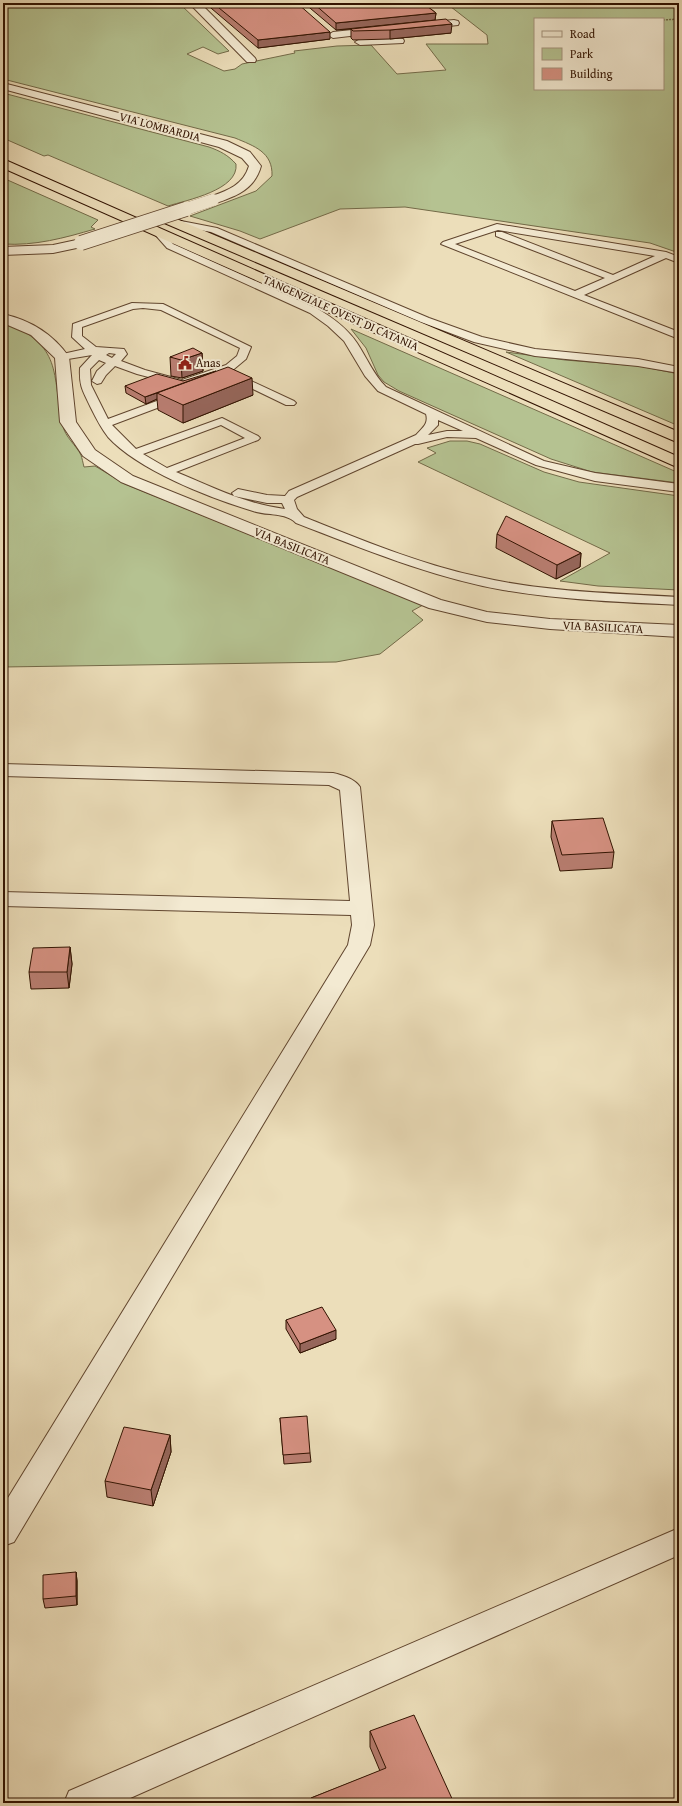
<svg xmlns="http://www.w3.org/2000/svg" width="682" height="1806" font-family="'Gentium Book Plus',serif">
	<rect width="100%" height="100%" fill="#ecdeba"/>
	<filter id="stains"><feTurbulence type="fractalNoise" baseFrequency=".005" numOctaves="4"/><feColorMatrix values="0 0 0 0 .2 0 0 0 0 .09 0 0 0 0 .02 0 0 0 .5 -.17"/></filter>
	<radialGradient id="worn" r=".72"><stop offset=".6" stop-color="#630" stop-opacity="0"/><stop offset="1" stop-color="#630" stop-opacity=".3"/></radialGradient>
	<g fill="#b5c291" stroke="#736a48" fill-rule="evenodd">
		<path d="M 3,3 L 153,3 L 154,7 L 181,5 L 229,51 L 218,54 L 203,47 L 187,54 L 224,71 L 235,69 L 242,64 L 295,53 L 294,51 L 337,46 L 371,45 L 397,74 L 446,70 L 426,44 L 488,44 L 487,35 L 446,3 L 665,3 L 679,7 L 679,253 L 650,243 L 405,207 L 340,209 L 260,239 L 240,231 L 190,216 L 256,191 L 272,176 C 273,152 254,146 235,138 L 3,79 ZM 535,19 L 663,19 L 663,89 L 535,89 Z"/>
		<path d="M 3,93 L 209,147 C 220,151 228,155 236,164 C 239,190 187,200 168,206 L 48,155 L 44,156 L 3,138 Z"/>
		<path d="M 3,178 L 98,220 L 91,227 L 95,229 C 64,238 35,246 3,244 Z"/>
		<path d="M 3,321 C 64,347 51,371 63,426 C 65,437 76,445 81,455 C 82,458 83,463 84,467 L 95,466 L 125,484 L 423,605 L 412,611 L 423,620 L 380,654 L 336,662 L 3,667 Z"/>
		<polygon points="351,329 679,473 679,483 592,472 551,459 399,391 384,382 378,375 366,348"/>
		<polygon points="506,352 565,360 639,366 679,374 679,426"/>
		<polygon points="450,441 467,441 480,444 544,472 579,482 679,496 679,590 598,586 560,581 610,553 418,462 436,453 427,448"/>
	</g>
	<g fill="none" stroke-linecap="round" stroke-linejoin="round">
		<g stroke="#60452e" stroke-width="2">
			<g id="service">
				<polygon points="176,220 217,228 429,318 482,337 535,349 638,359 679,367 679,373 638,366 535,356 474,342 421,322 211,232 173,225 171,223"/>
				<path d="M 497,224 L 666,252 L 679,257 L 679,263 L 666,258 L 584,295 L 679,332 L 679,339 L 441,244 L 443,242 ZM 498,230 L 655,256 L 613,275 L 502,232 L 496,232 L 496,236 L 605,278 L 575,291 L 455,244 Z"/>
				<path d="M 156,227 L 159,228 L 173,244 L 318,309 C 333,318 347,328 357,343 C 367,358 373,374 386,387 L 544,461 L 595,473 L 679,484 L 679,492 L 595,481 L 536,465 L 476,438 L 447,437 L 418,444 L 415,444 L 297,497 L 294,500 L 297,509 L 304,517 C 362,540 419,564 480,577 C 545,592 612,593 679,597 L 679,605 C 620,602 561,600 503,590 C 431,577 364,549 296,523 C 285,512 267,516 253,511 C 210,498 138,470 108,437 C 101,428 96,418 91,408 C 83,391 79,387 80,368 L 92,355 L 62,360 L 57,357 L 58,355 L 85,349 L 72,337 L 73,324 L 132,303 L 163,304 L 251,347 L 246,359 L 234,369 L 183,386 L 137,374 L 115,366 L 106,375 L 101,383 L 97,384 L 92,381 L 97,371 L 106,363 L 99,360 L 90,369 L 91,385 L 108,419 L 173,395 L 181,395 L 183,397 L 181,399 L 112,425 L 136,449 L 222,418 L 258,436 L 260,438 L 258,440 L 176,472 C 213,487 245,504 285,509 L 282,503 L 267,503 L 234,496 L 232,493 L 238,489 L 267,495 L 285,496 L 289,491 L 416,435 C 422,428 429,424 426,414 L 378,391 L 365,376 L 344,341 L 328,326 L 310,313 L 167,248 L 151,230 ZM 143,308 L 161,310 L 240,348 L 237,356 L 226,365 L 182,380 L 145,370 L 121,361 L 127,354 L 124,349 L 96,347 L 82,336 L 82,327 L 85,326 L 133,309 ZM 109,353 L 116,354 L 112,358 L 106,355 ZM 438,420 L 463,431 L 447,431 L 428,435 L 438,425 ZM 221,425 L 245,438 L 167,468 L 143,454 Z"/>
				<polygon points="234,373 294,401 296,403 294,405 286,405 230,378 229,376"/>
			</g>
		</g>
		<g stroke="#60452e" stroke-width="2">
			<g id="minor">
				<polygon points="189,3 200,3 255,58 256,60 255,62 247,62"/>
				<polygon points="454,20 458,21 459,23 458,25 420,29 415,26 420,23"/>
				<polygon points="380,27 384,28 385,30 384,32 333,38 328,35 333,32"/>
				<polygon points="399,38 403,39 404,41 403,43 360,45 355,42 360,39"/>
				<path d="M 3,314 C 30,320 53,334 69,357 L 76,422 L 95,450 L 133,476 L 441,600 L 487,612 L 550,619 L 679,625 L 679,637 L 550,629 L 487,622 L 429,608 L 121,482 L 83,456 L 60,422 L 55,358 L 31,335 L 3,323 Z"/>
				<path d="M 3,764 L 333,773 C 342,775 355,779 360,787 L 374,925 L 370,945 L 14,1542 L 3,1546 L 3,1506 L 348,945 L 352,925 L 351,915 L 3,906 L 3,892 L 350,901 L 340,790 L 329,785 L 3,776 Z"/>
				<polygon points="679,1528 679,1555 119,1803 64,1803 69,1791"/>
			</g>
		</g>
		<g stroke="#60452e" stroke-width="2">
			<g id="tertiary">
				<path d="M 3,83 L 227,141 L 250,152 L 261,166 C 256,184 244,193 227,199 C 220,202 215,204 209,203 L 207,200 L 209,197 C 226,191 243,186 249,166 L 242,158 L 219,147 L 3,89 Z"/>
				<polygon points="81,239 86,240 88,243 86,246 53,253 3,255 3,247 53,245"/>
			</g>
		</g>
		<g stroke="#311200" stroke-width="2">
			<g id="motorway">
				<polygon points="3,159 679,457 679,468 3,168"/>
				<polygon points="167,215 679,432 679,443 162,222 161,219 162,216"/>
			</g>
		</g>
		<polyline stroke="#311200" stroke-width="1.5" stroke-dasharray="0.5 1" stroke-linecap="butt" points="663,20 679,19"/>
		<use href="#service" fill="#f3ead2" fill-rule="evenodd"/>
		<use href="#minor" fill="#f3ead2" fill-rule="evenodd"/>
		<use href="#tertiary" fill="#f3ead2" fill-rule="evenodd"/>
		<use href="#motorway" fill="#ecdeba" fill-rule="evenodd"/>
		<g stroke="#60452e" stroke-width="12" stroke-linecap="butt">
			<polyline id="tertiary-bridge-far1" points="183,210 213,200"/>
		</g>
		<g stroke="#60452e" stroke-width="16" stroke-linecap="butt">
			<polyline id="tertiary-bridge" points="81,243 186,209"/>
		</g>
		<use href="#tertiary-bridge-far1" stroke="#f3ead2" stroke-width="12"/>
		<use href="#tertiary-bridge" stroke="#f3ead2" stroke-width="14"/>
	</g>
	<g fill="#b87d70" stroke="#311200">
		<polygon points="205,3 297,3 330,39 258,48"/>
		<polygon points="304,3 423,3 436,13 435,20 451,33 390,39 353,40 351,38 351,29 336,30"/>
		<polygon points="202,353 203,371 182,378 171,376 170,357"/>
		<polygon points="183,381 253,395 183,423 158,410 157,399 146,404 126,393 125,386"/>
		<polygon points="497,534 581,553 580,567 556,579 496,548"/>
		<polygon points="552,821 614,852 612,868 560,871 551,837"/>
		<polygon points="70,947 72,964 69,988 31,989 29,972"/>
		<polygon points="286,1320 336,1339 300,1353 286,1329"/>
		<polygon points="280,1418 310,1453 311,1462 284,1464"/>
		<polygon points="170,1435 171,1452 153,1506 107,1497 105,1481"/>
		<polygon points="76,1572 77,1581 77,1605 45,1608 43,1599"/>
		<polygon points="370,1731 454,1803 311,1803 311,1798 380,1771 370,1747"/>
	</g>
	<g fill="#96665b" stroke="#311200">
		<polygon points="436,13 435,20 336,30 336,23"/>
		<polygon points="452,24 451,33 390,39 390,30"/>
		<polygon points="330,32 330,39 258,48 258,40"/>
		<polygon points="202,353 203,371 182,378 181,360"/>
		<polygon points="252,378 253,395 183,423 183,405"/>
		<polygon points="157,393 157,399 146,404 145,397"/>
		<polygon points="581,553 580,567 556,579 557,565"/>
		<polygon points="70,947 72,964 69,988 67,972"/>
		<polygon points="336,1330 336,1339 300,1353 300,1344"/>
		<polygon points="170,1435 171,1452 153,1506 151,1490"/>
		<polygon points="76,1572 77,1581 77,1605 76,1596"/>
	</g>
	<g fill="#d69182" stroke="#311200">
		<polygon points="213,3 297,3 330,32 258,40"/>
		<polygon points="313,3 423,3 436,13 336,23"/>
		<polygon points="446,19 452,24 390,30 353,31 351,29"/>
		<polygon points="193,348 202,353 181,360 170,357"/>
		<polygon points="228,367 252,378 183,405 157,393"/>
		<polygon points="216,371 145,397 125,386 157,374 183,381"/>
		<polygon points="506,516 581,553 557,565 497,534"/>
		<polygon points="603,818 614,852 562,855 552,821"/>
		<polygon points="70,947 67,972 29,972 33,948"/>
		<polygon points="322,1307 336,1330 300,1344 286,1320"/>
		<polygon points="307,1416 310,1453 283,1455 280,1418"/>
		<polygon points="124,1427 170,1435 151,1490 105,1481"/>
		<polygon points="76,1572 76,1596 43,1599 43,1575"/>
		<polygon points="414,1715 454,1803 313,1803 311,1798 386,1768 370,1731"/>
	</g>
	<defs>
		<g id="civic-bare" transform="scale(1.08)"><path d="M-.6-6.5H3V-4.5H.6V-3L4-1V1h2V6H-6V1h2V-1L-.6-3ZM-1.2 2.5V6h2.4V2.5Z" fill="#8f2418" stroke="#f3ead2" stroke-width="2.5" paint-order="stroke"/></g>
	</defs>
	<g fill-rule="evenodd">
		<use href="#civic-bare" x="185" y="363"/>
	</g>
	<g text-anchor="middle" stroke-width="4" stroke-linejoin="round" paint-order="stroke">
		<g font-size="12" fill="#311200" stroke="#f3ead2">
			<text transform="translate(160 127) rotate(15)" y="4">VIA LOMBARDIA</text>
			<text transform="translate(341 313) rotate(24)" y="4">TANGENZIALE OVEST DI CATANIA</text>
			<text transform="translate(292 546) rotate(22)" y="4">VIA BASILICATA</text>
			<text transform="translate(603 627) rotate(3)" y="4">VIA BASILICATA</text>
		</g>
		<g font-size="12" fill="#311200" stroke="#f3ead2" text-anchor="start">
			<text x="196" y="367">Anas</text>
		</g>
	</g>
	<rect width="682" height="1806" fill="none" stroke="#ecdeba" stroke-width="16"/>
	<rect x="4" y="4" width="674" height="1798" fill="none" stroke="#311200" stroke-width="2"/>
	<rect x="8" y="8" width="666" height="1790" fill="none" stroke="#311200"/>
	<rect x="534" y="18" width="130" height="72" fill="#f3ead2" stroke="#a5947e"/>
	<rect x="542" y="31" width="20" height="6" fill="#f3ead2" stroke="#a5947e"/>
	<text x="570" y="38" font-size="12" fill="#311200">Road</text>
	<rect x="542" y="48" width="20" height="12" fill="#b5c291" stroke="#a5947e"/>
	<text x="570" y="58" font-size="12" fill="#311200">Park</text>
	<rect x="542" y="68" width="20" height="12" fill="#d69182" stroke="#a5947e"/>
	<text x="570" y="78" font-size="12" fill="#311200">Building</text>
	<rect width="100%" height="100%" filter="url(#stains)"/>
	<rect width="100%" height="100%" fill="url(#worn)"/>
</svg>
